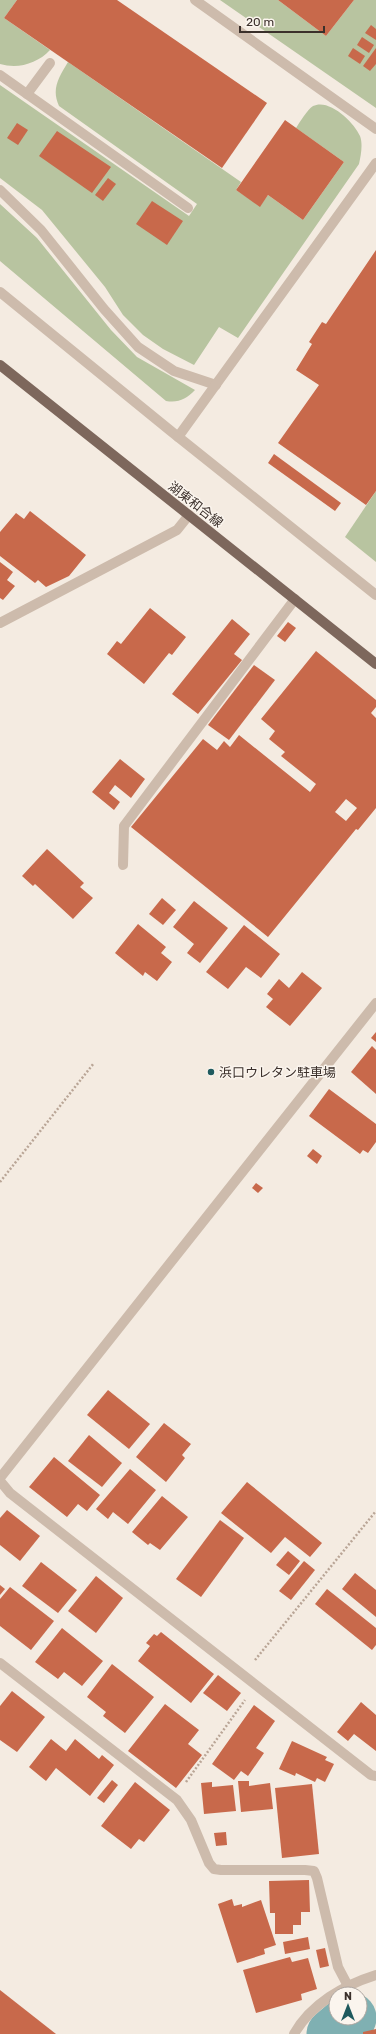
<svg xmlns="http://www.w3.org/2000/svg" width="376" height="2034" font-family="Rubik,'Noto Sans JP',sans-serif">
	<rect width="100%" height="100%" fill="#f4ebe1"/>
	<g fill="#b8c4a0">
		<path d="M 0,0 L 17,0 L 4,18 L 50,50 C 37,64 18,69 0,64 Z"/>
		<polygon points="220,0 278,0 326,36 354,0 376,0 376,108"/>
		<path d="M 68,62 L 241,182 L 236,190 L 260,206 L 268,195 L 303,220 L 344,162 L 296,128 C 300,122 307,110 313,106 C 329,98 354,122 360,136 C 363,144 361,155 359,164 L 238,338 L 219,327 L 194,365 L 163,349 L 143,335 L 123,315 L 105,287 L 42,210 L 0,178 L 0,85 L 189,216 L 197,204 L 59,106 C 51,89 59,77 68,62 Z"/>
		<path d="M 0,204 L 37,238 L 111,330 L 137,357 L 195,390 C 186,399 179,403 166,401 L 0,261 Z"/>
		<polygon points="376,491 376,562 345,537"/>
	</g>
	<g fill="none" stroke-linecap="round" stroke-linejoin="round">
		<polyline stroke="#7fb0b2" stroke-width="51" points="332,2034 351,2018"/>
	</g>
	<g fill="#c8694b" fill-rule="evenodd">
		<polygon points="17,0 117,0 267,103 222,168 4,18"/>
		<polygon points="278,0 354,0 326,36"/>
		<polygon points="371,25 376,29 376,40 365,33"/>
		<polygon points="362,37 374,45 369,53 357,45"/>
		<polygon points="353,48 365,56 360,64 348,56"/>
		<polygon points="376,48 376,64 370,71 363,66"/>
		<polygon points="285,120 344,162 303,220 268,195 260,207 236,190"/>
		<polygon points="17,123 28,130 18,145 7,138"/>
		<polygon points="57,131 111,167 92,193 39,156"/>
		<polygon points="108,178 116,184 103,201 95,195"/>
		<polygon points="152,201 183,221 167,245 136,224"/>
		<polygon points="376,250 376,491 366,505 278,443 319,385 296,370 312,344 309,342 322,322 326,324"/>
		<polygon points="274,454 341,503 335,511 268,463"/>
		<polygon points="30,511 86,555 69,576 46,587 38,580 35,583 0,556 0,532 16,513 24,519"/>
		<polygon points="0,562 13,572 7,580 15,586 3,600 0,598"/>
		<polygon points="150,608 186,637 172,655 169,653 144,684 107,654 117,641 121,644"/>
		<polygon points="232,619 250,634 234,654 242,660 198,714 172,694"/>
		<polygon points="288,622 296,628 285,642 277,636"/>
		<path d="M 316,651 L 376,700 L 376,707 L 371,713 L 376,718 L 376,808 L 358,830 L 356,829 L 268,937 L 131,827 L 203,739 L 217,750 L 224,741 L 230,747 L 239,735 L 310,792 L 316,784 L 281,756 L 285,752 L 269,739 L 275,731 L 261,719 ZM 346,799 L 357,808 L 346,821 L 335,812 Z"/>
		<polygon points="254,665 275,680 229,740 208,725"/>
		<polygon points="120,759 145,779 131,798 115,785 109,793 120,802 114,810 92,792"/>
		<polygon points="47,849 84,883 80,887 93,898 73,919 35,884 33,886 22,876"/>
		<polygon points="162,898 176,910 163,925 149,914"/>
		<polygon points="194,901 228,928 200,963 187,953 194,944 173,927"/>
		<polygon points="138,924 166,947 161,953 172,962 157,981 145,972 143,976 115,953"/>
		<polygon points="244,925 280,954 261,978 246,967 228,989 206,972"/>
		<polygon points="302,972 322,988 290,1026 266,1007 273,999 267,994 279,979 289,988"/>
		<polygon points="376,1032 376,1042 371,1038"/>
		<polygon points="372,1046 376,1050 376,1094 351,1072"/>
		<polygon points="329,1089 376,1124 376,1142 368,1153 363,1150 360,1154 309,1116"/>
		<polygon points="313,1149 322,1156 317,1164 307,1156"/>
		<polygon points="256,1183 263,1188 258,1193 252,1188"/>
		<polygon points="108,1390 150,1424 129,1449 87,1415"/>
		<polygon points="164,1423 191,1444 182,1455 185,1458 166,1482 136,1457"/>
		<polygon points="89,1435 122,1463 102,1487 68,1461"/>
		<polygon points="54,1457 100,1495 87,1511 78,1504 67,1517 29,1487"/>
		<polygon points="130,1469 156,1490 128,1524 113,1512 108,1519 96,1509"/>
		<polygon points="247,1482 322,1543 310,1557 285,1537 271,1553 221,1513"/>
		<polygon points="162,1496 188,1517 160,1550 150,1543 148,1545 132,1532"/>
		<polygon points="7,1510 40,1536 20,1561 0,1545 0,1518"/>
		<polygon points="220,1520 244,1538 201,1597 176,1579"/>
		<polygon points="288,1551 300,1561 289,1575 276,1565"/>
		<polygon points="304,1561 315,1570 291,1600 279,1591"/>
		<polygon points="41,1562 77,1590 58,1613 22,1586"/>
		<polygon points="355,1573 376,1590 376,1617 342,1589"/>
		<polygon points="96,1576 123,1598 96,1633 68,1611"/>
		<polygon points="0,1585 5,1589 0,1595"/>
		<polygon points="10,1587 54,1621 31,1650 0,1626 0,1599"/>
		<polygon points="327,1589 376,1628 376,1645 372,1650 315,1604"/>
		<polygon points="62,1628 103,1661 82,1686 64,1672 58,1679 35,1662"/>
		<polygon points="161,1632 214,1674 191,1703 138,1661 150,1646 146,1643 154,1634 157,1636"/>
		<polygon points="112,1664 154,1697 125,1733 103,1716 106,1712 87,1697"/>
		<polygon points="218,1675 241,1693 227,1711 203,1693"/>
		<polygon points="12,1691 45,1717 17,1752 0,1740 0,1706"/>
		<polygon points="361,1702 376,1715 376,1751 354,1734 348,1741 337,1732"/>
		<polygon points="165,1704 199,1730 188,1744 202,1755 176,1788 128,1751"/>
		<polygon points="254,1705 275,1721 256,1748 264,1753 248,1776 241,1771 234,1780 212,1764"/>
		<polygon points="51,1739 66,1751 75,1739 99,1759 102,1755 114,1765 90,1796 56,1768 46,1781 29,1767"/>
		<polygon points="292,1741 327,1757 325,1760 334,1764 325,1782 317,1778 315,1782 296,1773 295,1776 279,1769"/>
		<polygon points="112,1780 118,1785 104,1803 97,1798"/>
		<polygon points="238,1781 249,1781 249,1786 270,1783 273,1809 241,1812"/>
		<polygon points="135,1782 170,1810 144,1842 139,1839 131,1849 101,1826"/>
		<polygon points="212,1782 212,1787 233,1785 236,1811 204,1814 201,1783"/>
		<polygon points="312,1784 319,1854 282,1858 275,1788"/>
		<polygon points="226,1832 227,1845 216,1846 214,1833"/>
		<polygon points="309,1880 310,1912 301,1912 301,1925 293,1925 293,1934 275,1934 275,1913 270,1913 269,1881"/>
		<polygon points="232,1899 234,1906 242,1904 242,1907 261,1900 276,1945 264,1949 265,1954 237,1963 218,1904"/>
		<polygon points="308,1937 310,1949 285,1954 283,1942"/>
		<polygon points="325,1948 329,1966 320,1968 316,1950"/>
		<polygon points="290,1957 292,1962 308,1958 317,1989 301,1994 302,2000 256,2013 243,1970"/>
		<polygon points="0,1990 56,2034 0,2034"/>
		<polygon points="376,2029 376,2034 363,2034 363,2032"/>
	</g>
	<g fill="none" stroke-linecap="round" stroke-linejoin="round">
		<g stroke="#b9a596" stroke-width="2.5" stroke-dasharray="2 2" stroke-linecap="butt">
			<polyline points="0,1182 94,1063"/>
			<polyline points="255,1660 376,1511"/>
			<polyline points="186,1782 245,1700"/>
		</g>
		<g stroke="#cdbbac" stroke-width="10">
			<polyline points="195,0 376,129"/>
			<polyline points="0,75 188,208"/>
			<polyline points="27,94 50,63"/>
			<polyline points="0,190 41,230 104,309 138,347 174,371 216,385"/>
			<polyline points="0,292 172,432 376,595"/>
			<polyline points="178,437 376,163"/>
			<polyline points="0,623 177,530 189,515"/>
			<polyline points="123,865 124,826 295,599"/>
			<polyline points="0,1478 376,1003"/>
			<polyline points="0,1481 10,1493 371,1775 376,1776"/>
			<polyline points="0,1663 177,1800 191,1820 209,1863 214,1869 221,1870 305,1870 314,1871 317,1878 338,1967 348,1986"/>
			<path d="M 294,2034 C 311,2004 344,1985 376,1975"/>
		</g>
		<polyline stroke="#7d675c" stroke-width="10" points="0,365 376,664"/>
	</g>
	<circle fill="#1f5a5e" stroke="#fbf5ee" stroke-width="1.5" cx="211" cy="1072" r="4"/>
	<g text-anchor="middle" stroke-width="3" stroke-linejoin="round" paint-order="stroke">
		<g font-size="13" fill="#3b302b" stroke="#fbf5ee">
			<text transform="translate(196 504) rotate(38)" y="5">湖東和合線</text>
		</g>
		<g font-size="13" fill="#3b302b" stroke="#fbf5ee" text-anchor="start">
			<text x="219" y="1077">浜口ウレタン駐車場</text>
		</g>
	</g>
	<g transform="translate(348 2006)"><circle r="19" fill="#fbf5ee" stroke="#aea6a0"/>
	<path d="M0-3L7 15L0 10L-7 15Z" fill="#1f5a5e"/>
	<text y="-6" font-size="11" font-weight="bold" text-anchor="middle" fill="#3b302b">N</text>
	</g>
	<path d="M240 26v6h84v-6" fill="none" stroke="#3b302b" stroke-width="2"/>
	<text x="246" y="26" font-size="12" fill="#3b302b" stroke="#fbf5ee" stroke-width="3" paint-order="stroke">20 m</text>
</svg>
